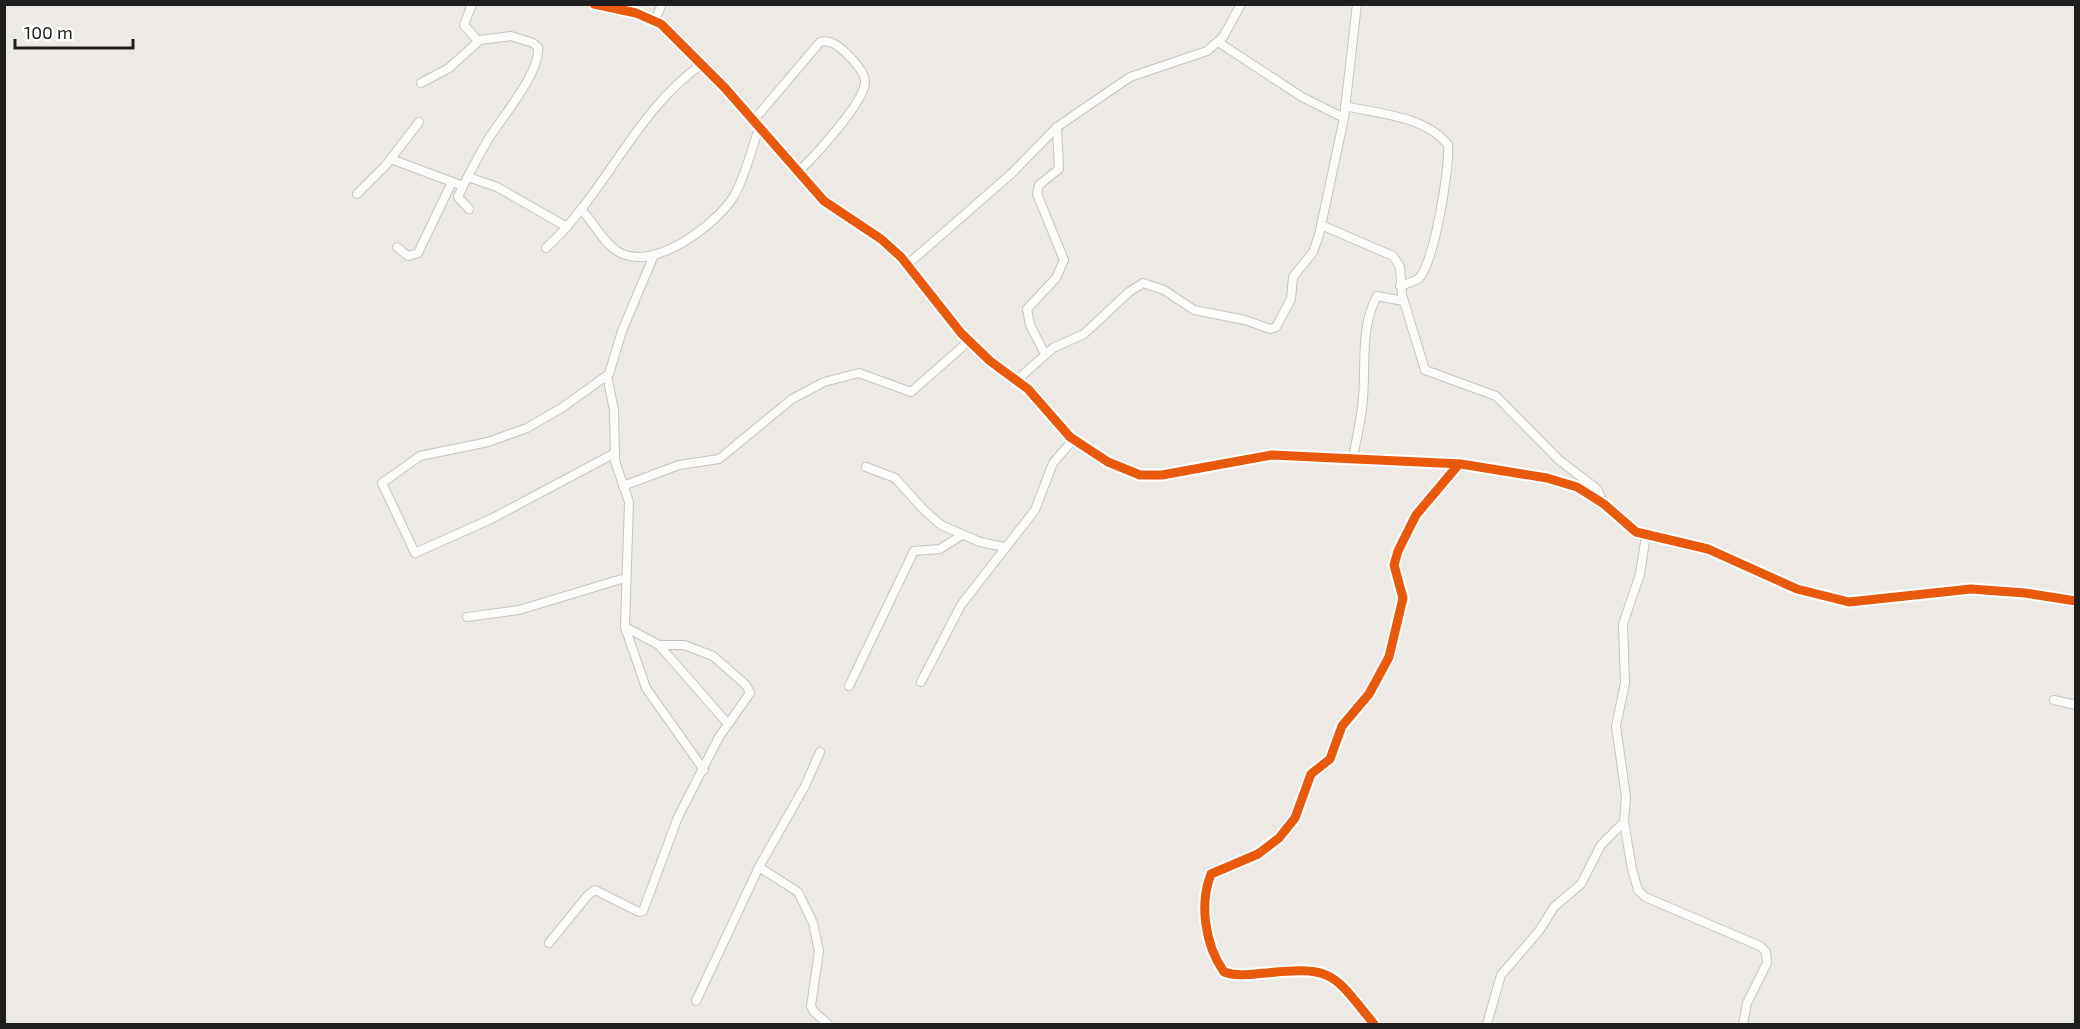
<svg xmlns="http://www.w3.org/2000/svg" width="2080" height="1029" font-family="'Exo 2',sans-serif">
	<rect width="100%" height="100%" fill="#edeae6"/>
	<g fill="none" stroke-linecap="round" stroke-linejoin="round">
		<g stroke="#c5c4c2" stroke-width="10">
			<g id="minor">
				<polyline points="472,4 464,25 478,41"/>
				<polyline points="594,4 636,13 661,24 725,88 824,201 881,239 901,257 961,333 990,361 1028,389 1070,437 1108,462 1140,475 1162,475 1272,455 1461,464 1547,478 1577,487 1604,504 1636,532 1708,549 1797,589 1849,602 1971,589 2025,593 2076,601"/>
				<polyline points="655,20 662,4"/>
				<polyline points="1218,42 1302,97 1344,118"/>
				<path d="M 421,83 L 449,68 L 480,40 L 511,36 L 533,43 L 538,47 C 541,72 502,117 489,138 C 478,157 467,177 458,197 L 469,209"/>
				<path d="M 1345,106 C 1379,114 1426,116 1448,145 C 1450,167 1434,266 1418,279 C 1413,282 1406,284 1400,286"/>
				<path d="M 754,120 L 820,42 C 831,39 840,47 848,55 C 854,61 865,73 865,82 C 865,102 813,158 798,172"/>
				<polyline points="391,159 463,186"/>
				<polyline points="468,177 497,187 567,227"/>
				<polyline points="357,194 386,165 419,122"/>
				<path d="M 581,209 C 593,222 603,242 617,251 C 652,274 716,225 734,196 C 746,175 751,149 760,126"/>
				<polyline points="1321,225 1393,256 1400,267 1402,295 1425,370 1496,396 1559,460 1597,489 1604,504"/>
				<polyline points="397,247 408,256 418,253 452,182"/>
				<path d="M 546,248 C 606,193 635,111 702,64"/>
				<polyline points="908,264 1011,174 1057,127 1130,77 1207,51 1223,37 1241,4"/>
				<polyline points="1045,354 1030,325 1027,309 1056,278 1064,260 1037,194 1039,185 1059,169 1057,127"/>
				<polyline points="607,376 614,410 615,461 629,502 625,627 646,688 704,770"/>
				<polyline points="1017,380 1053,348 1084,334 1129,292 1143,283 1164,290 1194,310 1245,320 1270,329 1276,327 1291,299 1293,277 1313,252 1319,235 1344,118 1357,4"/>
				<polyline points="615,453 491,519 415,553 382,483 420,456 488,442 527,428 563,407 609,374 622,331 654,255"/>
				<path d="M 1353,459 C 1356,439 1362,418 1363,398 C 1366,363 1360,328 1377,296 L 1403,301"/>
				<polyline points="866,467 895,478 924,510 941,525 980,542 1004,547"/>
				<polyline points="623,486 679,465 719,459 792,399 824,382 859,373 911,392 969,341"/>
				<polyline points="1646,535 1640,574 1623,624 1625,683 1616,726 1626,797 1624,822 1632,869 1638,890 1645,897 1760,946 1766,952 1767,963 1747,1003 1743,1024"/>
				<polyline points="467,617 519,610 625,578"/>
				<polyline points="659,645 728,724"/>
				<polyline points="921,682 961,605 1035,510 1053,463 1073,440"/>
				<polyline points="849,686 914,551 940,549 962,535"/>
				<polyline points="2054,700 2076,705"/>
				<polyline points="759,867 798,892 813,923 819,951 811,1006 814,1012 828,1024"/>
				<polyline points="549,943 588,895 595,890 639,912 643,911 678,817 719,737 750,693 746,685 713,656 684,645 659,645 625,627"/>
				<polyline points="696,1001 759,867 805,786 820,752"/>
				<path d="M 1374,1024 C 1333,974 1335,966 1266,973 C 1252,974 1237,977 1224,972 C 1205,945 1199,904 1211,874 L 1258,854 L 1279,838 L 1295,818 L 1311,774 L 1330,759 L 1342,726 L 1369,694 L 1389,657 L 1403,598 L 1394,565 L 1398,551 L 1416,515 L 1459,464"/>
				<polyline points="1487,1024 1501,975 1539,931 1554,907 1581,884 1601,845 1624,822"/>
			</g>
		</g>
		<use href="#minor" stroke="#fcfcfb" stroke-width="8"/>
		<g stroke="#fff" stroke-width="13">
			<g id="cycleway">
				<polyline points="594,4 636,13 661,24 725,88 824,201 881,239 901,257 961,333 990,361 1028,389 1070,437 1108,462 1140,475 1162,475 1272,455 1461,464 1547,478 1577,487 1604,504 1636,532 1708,549 1797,589 1849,602 1971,589 2025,593 2076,601"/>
				<path d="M 1374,1024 C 1333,974 1335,966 1266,973 C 1252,974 1237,977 1224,972 C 1205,945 1199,904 1211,874 L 1258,854 L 1279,838 L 1295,818 L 1311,774 L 1330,759 L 1342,726 L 1369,694 L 1389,657 L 1403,598 L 1394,565 L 1398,551 L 1416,515 L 1459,464"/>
			</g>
		</g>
		<use href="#cycleway" stroke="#e8590c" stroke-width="9"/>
	</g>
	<rect width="2080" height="1029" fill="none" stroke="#1e1e1e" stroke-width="12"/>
	<path d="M15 39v9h118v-9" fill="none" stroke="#1e1e1e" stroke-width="3"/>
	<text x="24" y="39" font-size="18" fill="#1e1e1e" stroke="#ffffff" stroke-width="4.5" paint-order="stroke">100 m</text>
</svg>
